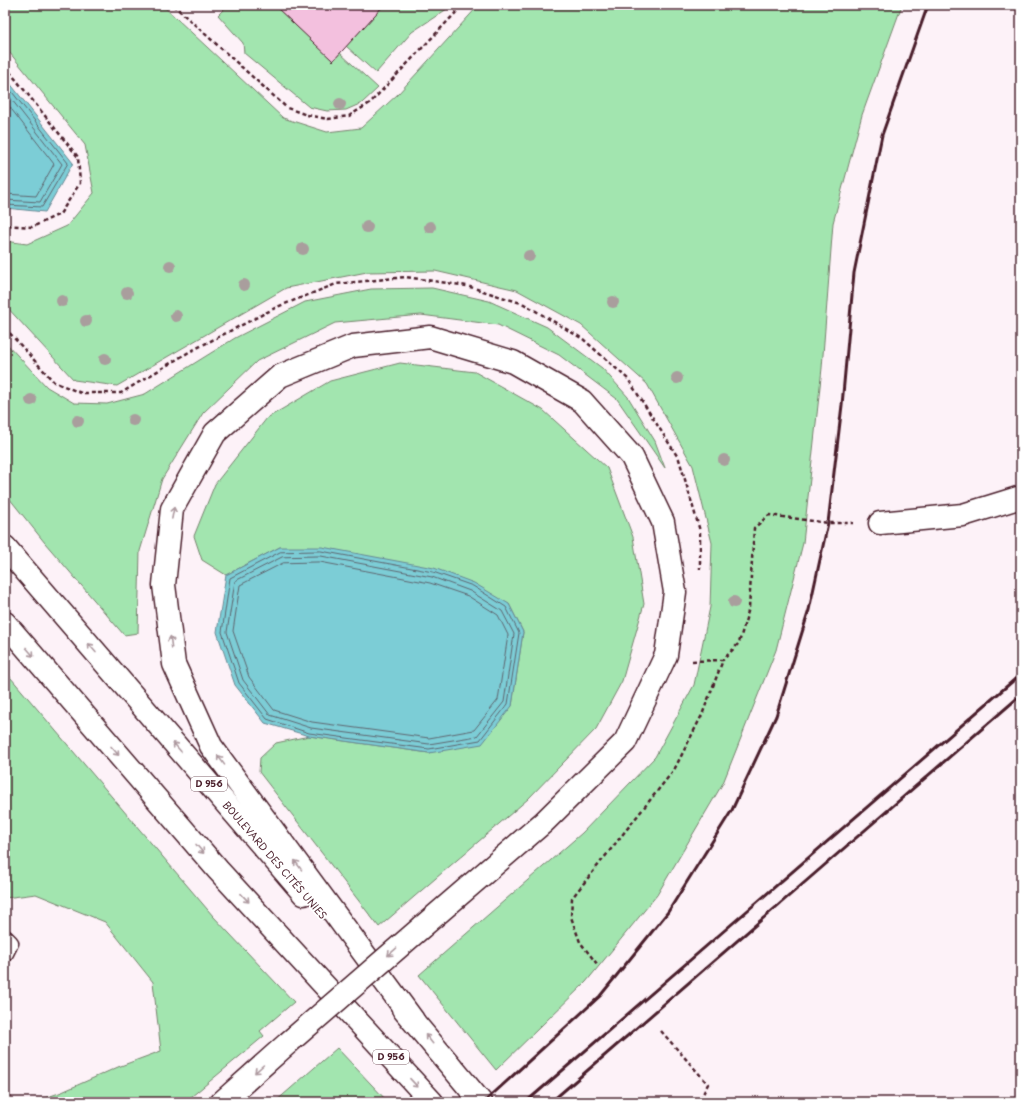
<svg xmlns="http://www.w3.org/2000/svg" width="1026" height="1107" font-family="'Playpen Sans',sans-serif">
	<rect width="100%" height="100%" fill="#fdf2f8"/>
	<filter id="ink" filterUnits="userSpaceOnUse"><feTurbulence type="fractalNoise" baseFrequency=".025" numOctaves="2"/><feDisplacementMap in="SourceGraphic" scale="8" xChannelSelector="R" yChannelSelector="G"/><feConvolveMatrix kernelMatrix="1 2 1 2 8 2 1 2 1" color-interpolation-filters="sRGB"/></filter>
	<g filter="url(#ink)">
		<g fill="#a2e5af" stroke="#76826d">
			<polygon points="5,5 162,5 283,118 327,132 361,128 398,94 479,5 902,5 862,115 833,223 822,368 803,543 776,650 723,783 657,895 586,982 496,1070 419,975 582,833 655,757 694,685 710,607 712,543 693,466 647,384 581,325 517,290 435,271 367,272 286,288 117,386 74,380 5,305 5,241 27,244 67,226 94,193 85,145 5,47"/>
			<polygon points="228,5 274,5 333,60 340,53 378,88 362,103 346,110 327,111 309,107 244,53 243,43 218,15"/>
			<polygon points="384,5 453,5 412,32 376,73 346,46"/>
			<polygon points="432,288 489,301 547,327 602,368 628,397 655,441 665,468 617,399 559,355 498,325 421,315 335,323 257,361 203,413 162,479 140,551 138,633 124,635 45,543 5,493 5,342 47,387 74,403 107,404 145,394 235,338 305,302 371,289"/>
			<polygon points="400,363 475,372 543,410 607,468 633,537 644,604 622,681 596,729 528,799 379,927 259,772 260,758 276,743 309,736 429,753 512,706 523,632 509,604 280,547 226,575 202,560 194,536 215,484 267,418 330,381"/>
			<polygon points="5,671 213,916 294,1002 260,1031 264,1036 185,1102 33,1102 62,1092 118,1067 161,1051 153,982 105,922 36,894 5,898"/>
			<polygon points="337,1048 388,1102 275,1102"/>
		</g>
		<g fill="#7ccdd6" stroke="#688792">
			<polygon points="5,77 73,163 45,212 5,208"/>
			<polygon points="280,547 322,547 434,568 474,583 509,604 523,632 512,706 482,744 429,753 309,736 265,723 235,685 217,632 226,575"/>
		</g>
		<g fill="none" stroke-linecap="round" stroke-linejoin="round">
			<g stroke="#5e656f" stroke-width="1">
				<polyline points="5,83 68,163 42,207 5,205"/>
				<polyline points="5,91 62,164 40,202 5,200"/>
				<polyline points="5,101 54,164 36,196 5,194"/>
				<polygon points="321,551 433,572 473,586 506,607 519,633 508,704 480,740 429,749 309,733 267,719 239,683 222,632 230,578 280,552"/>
				<polygon points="321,556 432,577 470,591 502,611 514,634 504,702 477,736 429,744 311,728 270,715 243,680 227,632 235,581 282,557"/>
				<polygon points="320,562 430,583 468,596 498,615 508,635 498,700 474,730 429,738 312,722 274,710 249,677 233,631 240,585 283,563"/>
			</g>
		</g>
		<polygon fill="#f3c0de" stroke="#4a1f2b" points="274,5 384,5 333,61"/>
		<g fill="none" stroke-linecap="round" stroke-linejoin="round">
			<g stroke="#4a1f2b" stroke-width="19">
				<polyline id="service" points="5,938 10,943 5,953"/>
			</g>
			<g stroke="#4a1f2b" stroke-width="25">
				<polyline id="minor" points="880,523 963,515 1021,497"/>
			</g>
			<g stroke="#4a1f2b" stroke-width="25">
				<polyline id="primary" points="5,623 218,870 432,1102"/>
			</g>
			<g stroke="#4a1f2b" stroke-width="25">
				<g id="trunk">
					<polyline points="5,547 304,894"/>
					<polyline points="403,1009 481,1102"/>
					<polyline points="413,1020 211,746 174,664 164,585 172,509 215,433 280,376 353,346 430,337 513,362 582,401 632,457 663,522 675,592 666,655 625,742 544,822 422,927"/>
					<polyline points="222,1102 288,1043"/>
				</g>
			</g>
			<g stroke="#4a1f2b" stroke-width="2.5" stroke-dasharray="4 3" stroke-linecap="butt">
				<polyline points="173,5 287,108 307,115 328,119 349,116 370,103 463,5"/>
				<polyline points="5,66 78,157 80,183 60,214 32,227 5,225"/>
				<polyline points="5,328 54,382 81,393 121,393 189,352 277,307 336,284 406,277 467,286 524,304 583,339 628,379 679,459 700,531 700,569"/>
				<polyline points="692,661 723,660 739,643 749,608 754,528 769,515 828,523 853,523"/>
				<polyline points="597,964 580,942 571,917 572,898 674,770 702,715 723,660"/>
				<polyline points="661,1031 708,1084 699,1102"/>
			</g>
			<use href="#service" stroke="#fff" stroke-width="16"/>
			<use href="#minor" stroke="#fff" stroke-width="22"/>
			<use href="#primary" stroke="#fff" stroke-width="22"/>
			<use href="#trunk" stroke="#fff" stroke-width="22"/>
			<g stroke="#4a1f2b" stroke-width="3">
				<polyline points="484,1102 600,996 668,912 732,810 776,716 809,610 828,523 842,405 854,273 882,135 928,5"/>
				<polyline points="526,1102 1021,674"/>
				<polyline points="551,1102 1021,695"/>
			</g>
			<g stroke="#4a1f2b" stroke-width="25" stroke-linecap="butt">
				<polyline id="trunk-bridge" points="288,1043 422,927"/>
			</g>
			<use href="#trunk-bridge" stroke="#fff" stroke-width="22"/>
		</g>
		<g fill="#a99e9d">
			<circle cx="340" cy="104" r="6"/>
			<circle cx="367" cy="227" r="6"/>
			<circle cx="430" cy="227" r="6"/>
			<circle cx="303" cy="249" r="6"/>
			<circle cx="529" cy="256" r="6"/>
			<circle cx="170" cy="266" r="6"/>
			<circle cx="244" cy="285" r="6"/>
			<circle cx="127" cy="293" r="6"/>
			<circle cx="62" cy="301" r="6"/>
			<circle cx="613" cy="302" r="6"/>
			<circle cx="176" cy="316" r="6"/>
			<circle cx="86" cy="321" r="6"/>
			<circle cx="105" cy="359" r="6"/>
			<circle cx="677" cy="378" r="6"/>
			<circle cx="31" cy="400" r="6"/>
			<circle cx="133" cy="420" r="6"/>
			<circle cx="78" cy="421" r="6"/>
			<circle cx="724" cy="460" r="6"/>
			<circle cx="734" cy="602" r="6"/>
		</g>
		<defs><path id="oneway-shaft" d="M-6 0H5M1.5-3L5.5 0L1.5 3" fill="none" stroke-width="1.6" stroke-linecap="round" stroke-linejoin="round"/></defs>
		<g stroke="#ae9aa0">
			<use href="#oneway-shaft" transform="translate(173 513) rotate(-79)"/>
			<use href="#oneway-shaft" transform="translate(171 642) rotate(-97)"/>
			<use href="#oneway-shaft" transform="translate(92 648) rotate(-131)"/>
			<use href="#oneway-shaft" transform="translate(30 652) rotate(49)"/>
			<use href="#oneway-shaft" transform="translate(177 747) rotate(-131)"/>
			<use href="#oneway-shaft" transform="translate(115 751) rotate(49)"/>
			<use href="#oneway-shaft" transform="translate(221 760) rotate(-126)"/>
			<use href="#oneway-shaft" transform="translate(200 849) rotate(49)"/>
			<use href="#oneway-shaft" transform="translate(298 865) rotate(-126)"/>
			<use href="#oneway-shaft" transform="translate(245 898) rotate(47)"/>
			<use href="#oneway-shaft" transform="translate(392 952) rotate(139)"/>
			<use href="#oneway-shaft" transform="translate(429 1039) rotate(-129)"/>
			<use href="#oneway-shaft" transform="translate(259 1069) rotate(138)"/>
			<use href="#oneway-shaft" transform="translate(414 1083) rotate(47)"/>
		</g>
	</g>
	<g text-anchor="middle" stroke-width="3.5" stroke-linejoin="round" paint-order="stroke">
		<g fill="#fff" stroke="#80626b" stroke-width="1">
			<rect x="191" y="777" width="36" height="14" rx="3"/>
			<rect x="373" y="1050" width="36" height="14" rx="3"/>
		</g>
		<g font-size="9" font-weight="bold" fill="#4a1f2b">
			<text x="209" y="787">D 956</text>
			<text x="391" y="1060">D 956</text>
		</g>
		<g font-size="10" fill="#4a1f2b" stroke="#fff">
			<text transform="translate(275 860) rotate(49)" y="4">BOULEVARD DES CITÉS UNIES</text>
		</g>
	</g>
	<rect width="1026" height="1107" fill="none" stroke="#fff" stroke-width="20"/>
	<rect x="10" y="10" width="1006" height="1087" fill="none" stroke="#4a1f2b" stroke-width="1.5" filter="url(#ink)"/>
</svg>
